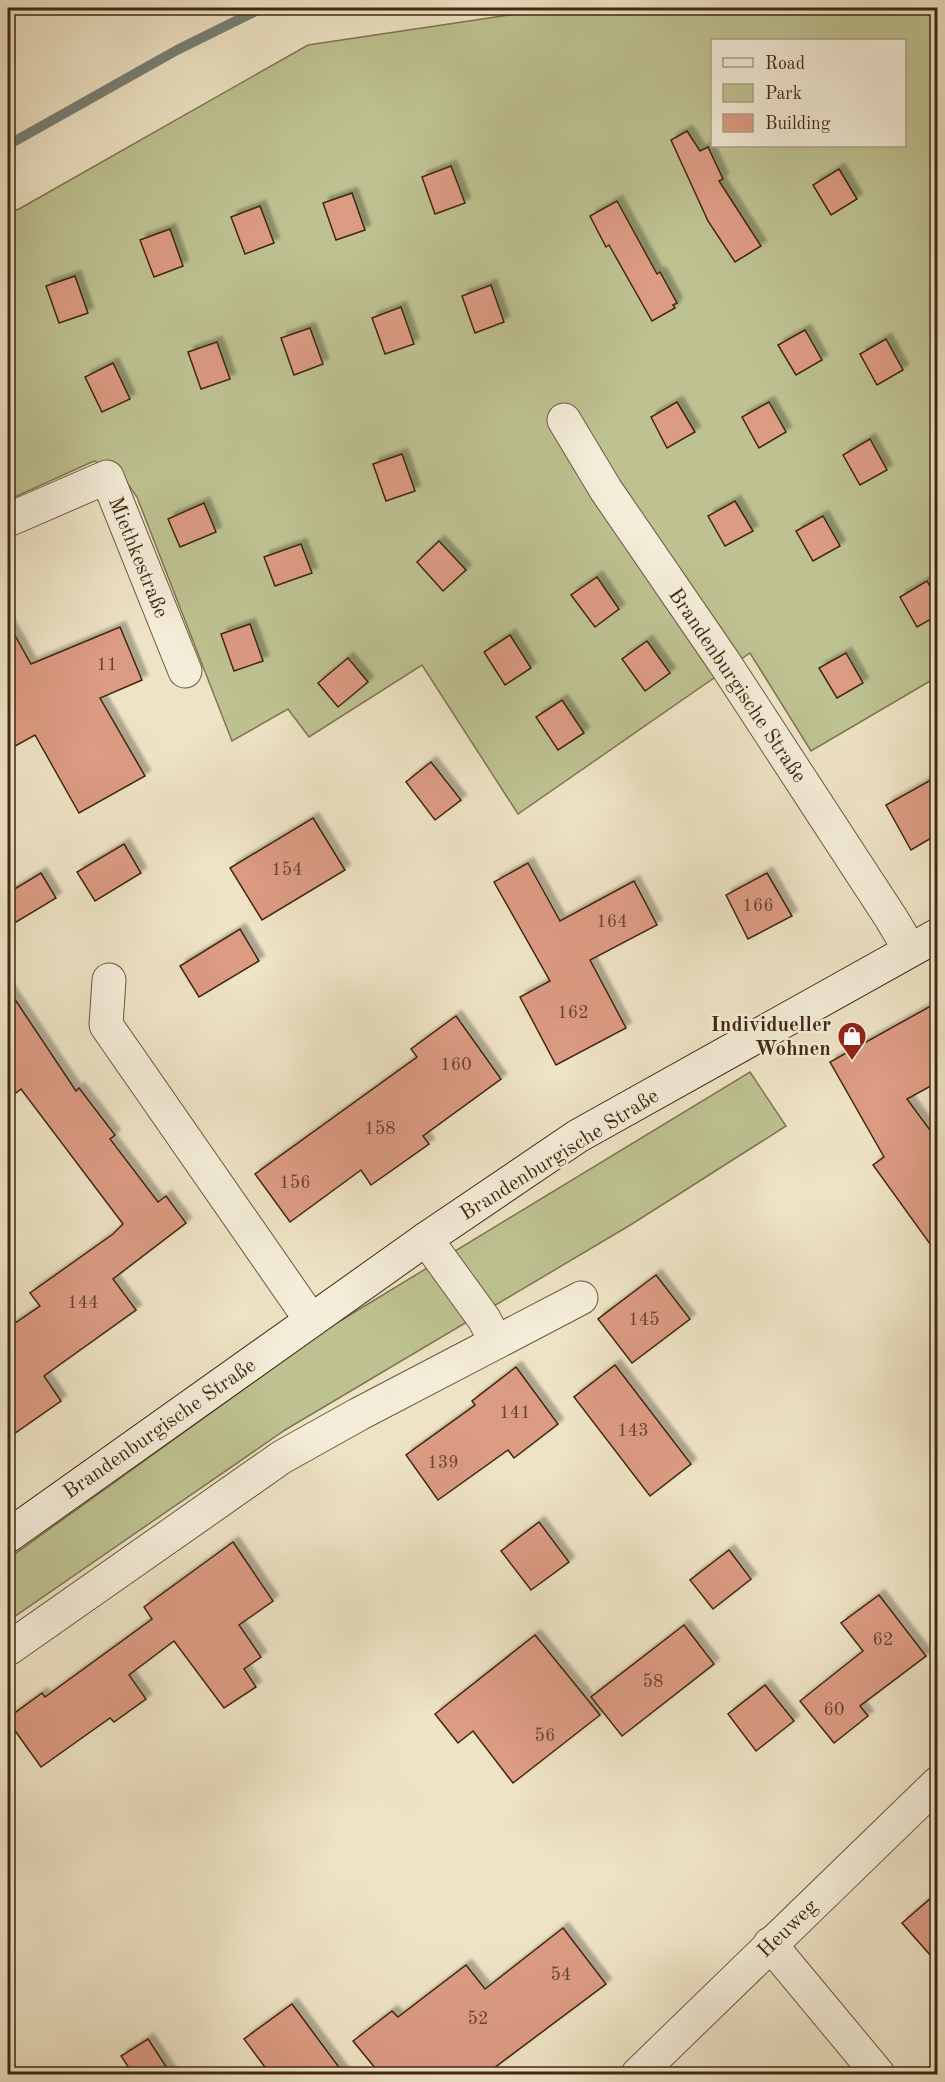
<svg xmlns="http://www.w3.org/2000/svg" width="945" height="2082" font-family="'Old Standard TT',serif">
	<defs>
		<filter id="shadow"><feDropShadow dx="5.5" dy="-5.5" stdDeviation="1.5" flood-color="#0004"/></filter>
	</defs>
	<rect width="100%" height="100%" fill="#eee3c5"/>
	<filter id="stains"><feTurbulence type="fractalNoise" baseFrequency=".00333" numOctaves="4"/><feColorMatrix values="0 0 0 0 .2 0 0 0 0 .09 0 0 0 0 .02 0 0 0 .5 -.17"/></filter>
	<radialGradient id="worn" r=".72"><stop offset=".6" stop-color="#630" stop-opacity="0"/><stop offset="1" stop-color="#630" stop-opacity=".3"/></radialGradient>
	<g fill="#bec291" stroke="#7f7550" stroke-width="1.5" fill-rule="evenodd">
		<path d="M 539,8 L 937,8 L 937,677 L 811,751 L 750,653 L 518,814 L 422,665 L 309,737 L 288,709 L 232,741 L 137,497 L 118,470 L 94,461 L 8,500 L 8,213 L 19,209 L 308,45 L 509,15 ZM 712,40 L 904,40 L 904,146 L 712,146 Z"/>
		<polygon points="750,1072 786,1126 632,1224 285,1430 8,1621 8,1559 330,1327"/>
	</g>
	<g fill="none" stroke-linecap="round" stroke-linejoin="round">
		<polyline stroke="#778177" stroke-width="10" points="8,145 177,50 262,8"/>
	</g>
	<g fill="#dc9b83" stroke="#402810" stroke-width="1.5" filter="url(#shadow)">
		<polygon points="687,131 700,151 708,147 723,179 719,181 761,246 735,262 708,221 671,140"/>
		<polygon points="451,166 465,203 435,214 422,177"/>
		<polygon points="839,169 857,199 831,215 813,185"/>
		<polygon points="352,193 365,230 336,240 323,203"/>
		<polygon points="617,201 657,274 660,272 677,303 673,305 675,308 652,321 609,245 606,247 590,216"/>
		<polygon points="260,206 274,243 245,254 231,217"/>
		<polygon points="170,229 183,266 154,277 140,240"/>
		<polygon points="75,276 88,313 59,323 46,286"/>
		<polygon points="491,285 504,322 475,333 462,296"/>
		<polygon points="401,307 414,344 385,354 372,318"/>
		<polygon points="310,328 323,364 294,375 281,338"/>
		<polygon points="805,330 822,360 796,375 778,345"/>
		<polygon points="886,339 903,370 877,385 860,354"/>
		<polygon points="217,342 230,379 201,389 188,352"/>
		<polygon points="113,363 130,399 102,412 85,377"/>
		<polygon points="677,402 695,432 667,448 651,417"/>
		<polygon points="769,402 786,432 759,448 742,417"/>
		<polygon points="870,439 887,470 860,485 843,455"/>
		<polygon points="402,454 415,491 386,501 373,464"/>
		<polygon points="735,501 753,531 725,546 708,516"/>
		<polygon points="204,503 216,532 180,547 168,519"/>
		<polygon points="823,516 840,546 813,561 796,531"/>
		<polygon points="439,541 466,570 443,591 417,562"/>
		<polygon points="301,544 312,573 275,586 264,557"/>
		<polygon points="597,577 619,609 595,627 571,595"/>
		<polygon points="927,581 938,601 938,615 917,627 900,597"/>
		<polygon points="8,623 31,664 120,627 142,680 100,698 145,776 79,813 35,735 8,750"/>
		<polygon points="250,624 263,661 234,671 221,634"/>
		<polygon points="510,635 531,668 505,685 484,652"/>
		<polygon points="647,641 670,673 645,691 622,659"/>
		<polygon points="846,653 863,683 837,698 819,668"/>
		<polygon points="348,658 368,682 338,707 318,683"/>
		<polygon points="562,700 584,733 558,750 536,717"/>
		<polygon points="431,762 461,800 435,820 406,782"/>
		<polygon points="938,776 938,834 911,850 886,805"/>
		<polygon points="313,818 345,870 262,920 230,868"/>
		<polygon points="124,844 141,873 95,901 77,872"/>
		<polygon points="528,863 560,921 634,881 657,925 590,960 626,1028 556,1065 520,997 550,981 494,882"/>
		<polygon points="41,873 56,898 8,927 8,893"/>
		<polygon points="767,873 792,916 748,939 726,895"/>
		<polygon points="240,929 259,961 199,997 180,966"/>
		<polygon points="8,989 76,1091 79,1088 115,1135 110,1139 158,1202 166,1196 186,1223 113,1279 136,1310 44,1376 61,1401 8,1438 8,1328 40,1306 30,1293 113,1234 123,1224 21,1089 8,1099"/>
		<polygon points="938,1002 938,1082 907,1099 938,1141 938,1255 873,1165 884,1157 830,1062"/>
		<polygon points="456,1016 501,1079 423,1136 429,1144 371,1185 361,1170 290,1222 255,1174 417,1057 411,1049"/>
		<polygon points="656,1275 690,1319 632,1363 598,1319"/>
		<polygon points="615,1365 691,1464 650,1496 574,1397"/>
		<polygon points="516,1367 558,1424 514,1458 508,1450 438,1500 406,1455 475,1405 472,1401"/>
		<polygon points="539,1522 569,1562 531,1590 501,1551"/>
		<polygon points="233,1542 273,1601 239,1625 261,1657 244,1669 256,1687 224,1708 174,1641 129,1675 146,1699 114,1722 110,1718 41,1767 8,1721 8,1718 42,1693 45,1697 152,1619 144,1607"/>
		<polygon points="729,1550 751,1579 713,1609 690,1580"/>
		<polygon points="879,1595 926,1656 860,1706 868,1716 834,1743 800,1701 863,1651 841,1623"/>
		<polygon points="684,1625 714,1664 622,1736 591,1697"/>
		<polygon points="535,1635 600,1715 513,1783 473,1731 458,1743 435,1714"/>
		<polygon points="765,1685 794,1721 756,1751 728,1714"/>
		<polygon points="938,1892 938,1964 902,1923"/>
		<polygon points="563,1928 606,1984 486,2074 380,2074 353,2041 392,2011 398,2017 466,1965 485,1989"/>
		<polygon points="292,2004 344,2074 270,2074 244,2039"/>
		<polygon points="148,2039 171,2074 133,2074 121,2056"/>
	</g>
	<g fill="none" stroke-linecap="round" stroke-linejoin="round">
		<g stroke="#6c573d" stroke-width="35">
			<g id="street">
				<polyline points="564,420 606,490 724,662 891,918 910,950"/>
				<polyline points="8,520 107,477 185,671"/>
				<polyline points="109,980 106,1025 311,1320"/>
				<polyline points="426,1239 484,1319 496,1342"/>
				<polyline points="8,1649 282,1457 359,1414 581,1298"/>
				<polyline points="770,1944 878,2074"/>
				<polyline points="638,2074 938,1783"/>
			</g>
		</g>
		<g stroke="#402810" stroke-width="35">
			<polyline id="secondary" points="8,1536 426,1239 578,1136 938,935"/>
		</g>
		<use href="#street" stroke="#f4edd9" stroke-width="33"/>
		<use href="#secondary" stroke="#f4edd9" stroke-width="33"/>
	</g>
	<defs>
		<g id="shop-pin" transform="scale(1.5)"><path d="M0 17L-7.5 6A9.5 9.5 0 1 1 7.5 6Z" fill="#8f2418" stroke="#f4edd9"/><path d="M-5-2.5h2.3a2.7 3.5 0 0 1 5.4 0H5L5.5 6h-11ZM-1.5-2.5h3a1.5 2.3 0 0 0-3 0Z" fill="#fff"/></g>
	</defs>
	<g fill-rule="evenodd">
		<use href="#shop-pin" x="852" y="1036"/>
	</g>
	<g text-anchor="middle" stroke-width="4.5" stroke-linejoin="round" paint-order="stroke">
		<g font-size="18" fill="#67452d">
			<text x="107" y="670">11</text>
			<text x="287" y="875">154</text>
			<text x="758" y="911">166</text>
			<text x="612" y="927">164</text>
			<text x="573" y="1018">162</text>
			<text x="456" y="1070">160</text>
			<text x="380" y="1134">158</text>
			<text x="295" y="1188">156</text>
			<text x="83" y="1308">144</text>
			<text x="644" y="1325">145</text>
			<text x="515" y="1418">141</text>
			<text x="633" y="1436">143</text>
			<text x="443" y="1468">139</text>
			<text x="883" y="1645">62</text>
			<text x="653" y="1687">58</text>
			<text x="834" y="1715">60</text>
			<text x="545" y="1741">56</text>
			<text x="561" y="1980">54</text>
			<text x="478" y="2024">52</text>
		</g>
		<g font-size="21" fill="#402810" stroke="#f4edd9">
			<text transform="translate(139 557) rotate(68)" y="7">Miethkestraße</text>
			<text transform="translate(738 685) rotate(56)" y="7">Brandenburgische Straße</text>
			<text transform="translate(559 1154) rotate(-32)" y="7">Brandenburgische Straße</text>
			<text transform="translate(159 1428) rotate(-35)" y="7">Brandenburgische Straße</text>
			<text transform="translate(787 1928) rotate(-44)" y="7">Heuweg</text>
		</g>
		<g font-size="21" font-weight="bold" fill="#402810" stroke="#f4edd9" text-anchor="end">
			<text x="831" y="1031">Individueller<tspan x="831" dy="24">Wohnen</tspan></text>
		</g>
	</g>
	<rect width="945" height="2082" fill="none" stroke="#eee3c5" stroke-width="30"/>
	<rect x="9" y="9" width="927" height="2064" fill="none" stroke="#402810" stroke-width="3"/>
	<rect x="15" y="15" width="915" height="2052" fill="none" stroke="#402810" stroke-width="1.5"/>
	<rect x="711" y="39" width="195" height="108" fill="#f4edd9" stroke="#ac9e89" stroke-width="1.5"/>
	<rect x="723" y="58" width="30" height="9" fill="#f4edd9" stroke="#ac9e89" stroke-width="1.5"/>
	<text x="765" y="69" font-size="18" fill="#402810">Road</text>
	<rect x="723" y="84" width="30" height="18" fill="#bec291" stroke="#ac9e89" stroke-width="1.5"/>
	<text x="765" y="99" font-size="18" fill="#402810">Park</text>
	<rect x="723" y="114" width="30" height="18" fill="#dc9b83" stroke="#ac9e89" stroke-width="1.5"/>
	<text x="765" y="129" font-size="18" fill="#402810">Building</text>
	<rect width="100%" height="100%" filter="url(#stains)"/>
	<rect width="100%" height="100%" fill="url(#worn)"/>
</svg>
